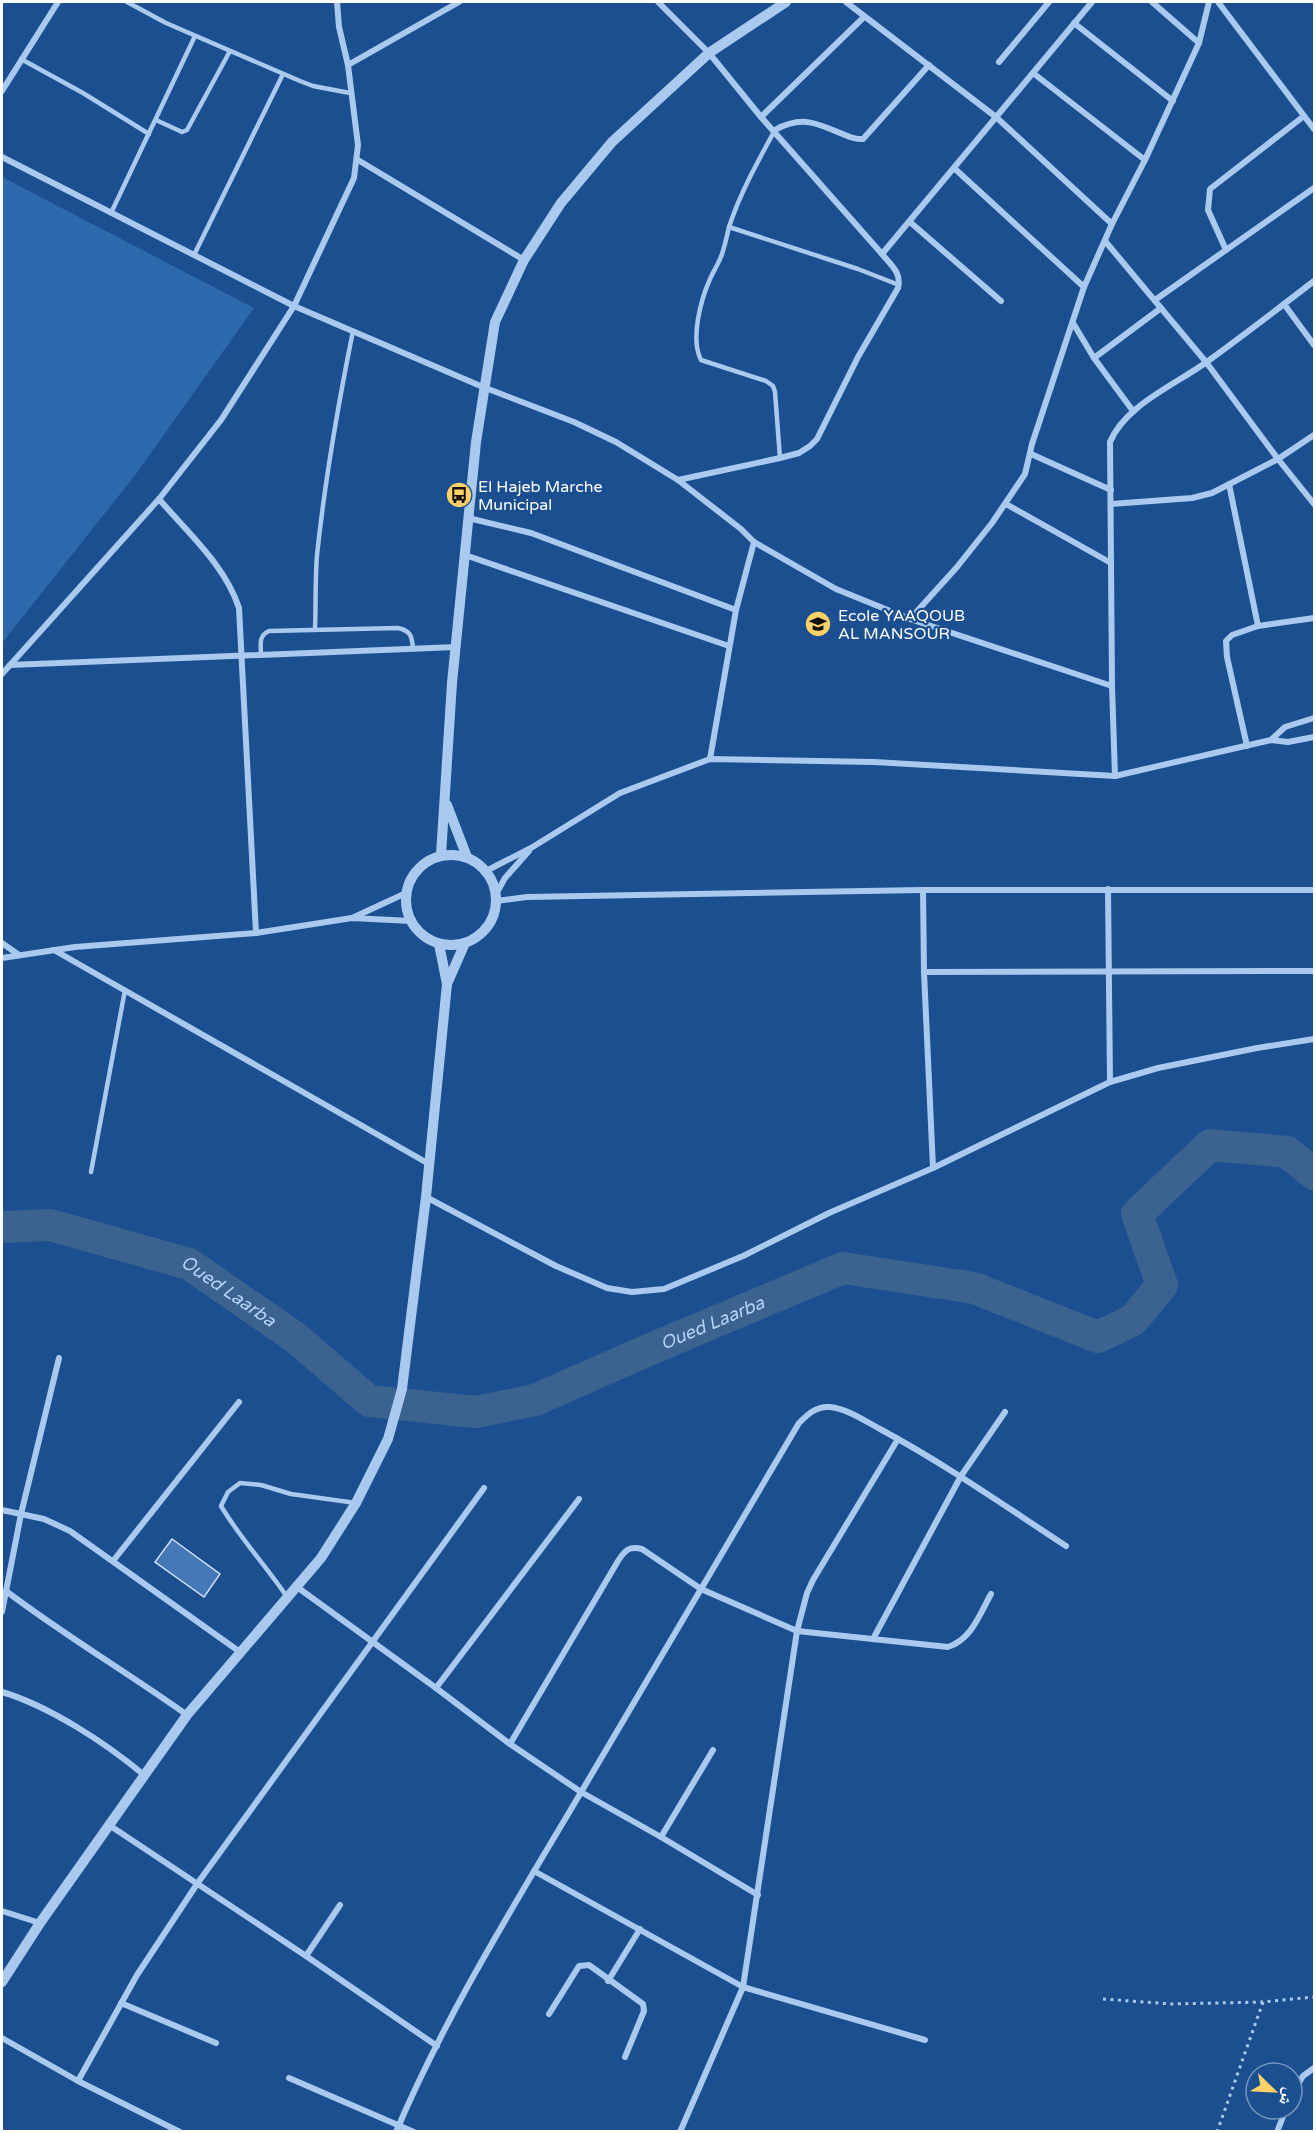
<svg xmlns="http://www.w3.org/2000/svg" width="1316" height="2133" font-family="'Varela Round','Noto Naskh Arabic',sans-serif">
	<rect width="100%" height="100%" fill="#1b4f8f"/>
	<polygon fill="#2e69ad" points="2,177 254,308 136,474 2,643"/>
	<g fill="none" stroke-linecap="round" stroke-linejoin="round">
		<path stroke="#3c6290" stroke-width="32" id="s1" d="M 2,1227 L 50,1225 L 189,1264 L 296,1338 L 369,1401 L 476,1412 L 535,1400 L 653,1348 L 843,1268 L 974,1288 L 1098,1337 L 1133,1320 L 1162,1285 L 1137,1214 L 1210,1145 L 1287,1152 L 1314,1174"/>
	</g>
	<polygon fill="#4478b7" stroke="#cfe3fa" stroke-width="1.5" points="172,1539 220,1574 204,1597 155,1562"/>
	<g fill="none" stroke-linecap="round" stroke-linejoin="round">
		<g stroke="#a9c9ee" stroke-width="3" stroke-dasharray="3 4.5" stroke-linecap="butt">
			<polyline points="1103,1999 1171,2004 1263,2002"/>
			<polyline points="1217,2132 1263,2002 1314,1997"/>
		</g>
		<g stroke="#a9c9ee" stroke-width="4.5">
			<polyline points="127,2 166,23 300,81 313,86 350,93"/>
			<polyline points="21,59 83,93 149,134"/>
			<polyline points="156,120 182,132 187,130 230,51"/>
			<path d="M 775,130 C 758,161 740,193 729,227 C 727,236 725,245 722,254 C 719,263 714,270 710,279 C 701,299 690,339 701,360 L 766,381 L 773,386 L 775,392 L 780,458"/>
			<polyline points="111,213 195,36"/>
			<polyline points="729,227 858,269 899,285"/>
			<polyline points="194,255 283,74"/>
			<path d="M 315,629 C 316,605 315,580 317,555 C 325,480 338,405 353,331"/>
			<path d="M 261,655 C 261,645 258,636 269,631 L 398,628 C 411,631 412,636 413,649"/>
			<polyline points="91,1172 125,990"/>
			<path d="M 287,1597 C 266,1566 240,1538 221,1506 L 228,1492 L 240,1483 L 261,1485 L 291,1494 L 356,1503"/>
		</g>
		<g stroke="#a9c9ee" stroke-width="6">
			<path d="M 658,2 L 709,53 L 761,117 L 882,254 C 891,265 902,273 898,288 L 858,357 L 817,439 L 810,446 L 799,453 L 780,458 L 678,480"/>
			<polyline points="846,2 996,117 1112,224"/>
			<polyline points="1152,2 1199,43"/>
			<polyline points="1218,2 1314,129"/>
			<polyline points="1074,23 1173,101"/>
			<polyline points="999,62 1049,2"/>
			<polyline points="348,65 459,2"/>
			<polyline points="1033,73 1145,160"/>
			<polyline points="2,91 58,2"/>
			<polyline points="761,117 864,17"/>
			<path d="M 775,130 C 800,116 815,122 840,133 C 848,136 855,140 863,139 L 929,65"/>
			<polyline points="2,157 294,306 483,387 574,422 616,442 678,480 741,529 754,542 736,610 710,759"/>
			<polyline points="358,160 524,260"/>
			<polyline points="954,168 1084,287"/>
			<polyline points="910,222 1001,301"/>
			<polyline points="1105,241 1206,362 1278,459 1314,504"/>
			<polyline points="1226,250 1208,210 1210,189 1304,116"/>
			<polyline points="882,254 1092,2"/>
			<polyline points="1155,300 1314,188"/>
			<polyline points="1284,304 1314,345"/>
			<polyline points="1073,323 1094,358 1133,411"/>
			<polyline points="1094,358 1161,308"/>
			<polyline points="1031,454 1111,490"/>
			<polyline points="1229,484 1258,626 1314,618"/>
			<path d="M 159,499 C 188,533 225,565 239,608 L 256,933"/>
			<polyline points="1006,504 1111,563"/>
			<polyline points="1111,504 1192,498 1212,493 1278,459 1314,435"/>
			<polyline points="468,518 531,533 736,610"/>
			<polyline points="754,542 836,589 910,619 1112,686"/>
			<polyline points="465,555 729,646"/>
			<polyline points="910,619 957,567 992,523 1025,474 1032,444 1084,287 1112,224 1145,160 1199,43 1209,2"/>
			<polyline points="10,665 456,647"/>
			<polyline points="2,674 159,499 221,420 294,306 354,178 358,145 348,65 339,27 337,2"/>
			<polyline points="1271,740 1285,727 1314,718"/>
			<polyline points="1247,746 1227,657 1226,641 1232,635 1258,626"/>
			<path d="M 1115,776 L 1112,686 L 1110,442 C 1125,405 1177,384 1208,361 C 1244,335 1279,308 1314,281"/>
			<polyline points="486,871 531,848 620,793 710,759 874,762 1115,776 1271,740 1288,742 1314,737"/>
			<polyline points="1108,889 1110,1082"/>
			<polyline points="923,890 924,972 933,1168"/>
			<polyline points="496,894 505,878 529,851"/>
			<polyline points="496,901 527,897 923,890 1314,890"/>
			<polyline points="352,918 406,893"/>
			<polyline points="2,943 19,955"/>
			<polyline points="54,950 429,1164"/>
			<polyline points="2,958 75,947 256,933 352,918 411,921"/>
			<polyline points="924,972 1314,971"/>
			<polyline points="426,1197 556,1266 607,1288 632,1292 664,1289 743,1256 829,1213 933,1168 1110,1082 1158,1068 1257,1048 1314,1039"/>
			<polyline points="2,1510 44,1519 70,1531 240,1652"/>
			<polyline points="113,1561 239,1402"/>
			<polyline points="297,1587 436,1688 510,1744 581,1792 661,1837 758,1895"/>
			<path d="M 6,1591 C 64,1635 128,1673 187,1715"/>
			<polyline points="2,1612 21,1514 59,1358"/>
			<polyline points="873,1639 961,1476 1005,1412"/>
			<polyline points="436,1688 579,1499"/>
			<path d="M 2,1692 C 49,1706 106,1743 144,1775"/>
			<path d="M 510,1744 L 618,1561 C 625,1550 629,1546 642,1549 L 701,1589 L 797,1631 L 948,1647 C 971,1640 980,1614 991,1594"/>
			<polyline points="109,1825 306,1956 437,2046"/>
			<polyline points="661,1837 713,1750"/>
			<polyline points="534,1871 743,1987 925,2040"/>
			<polyline points="2,1911 40,1923"/>
			<polyline points="306,1956 340,1905"/>
			<polyline points="608,1981 640,1929"/>
			<polyline points="121,2003 216,2043"/>
			<polyline points="549,2014 579,1966 589,1965 643,2004 644,2011 625,2057"/>
			<polyline points="2,2038 78,2081 180,2132"/>
			<polyline points="289,2078 414,2132"/>
			<polyline points="78,2081 137,1975 197,1884 484,1488"/>
			<polyline points="1292,2094 1303,2076 1314,2068"/>
			<path d="M 396,2132 C 446,2014 515,1904 580,1794 C 654,1670 726,1546 799,1423 C 808,1414 816,1406 830,1407 C 848,1409 865,1421 880,1429 C 945,1464 1005,1506 1066,1546"/>
			<polyline points="680,2132 743,1987 797,1631 807,1593 813,1580 898,1439"/>
			<polyline points="1277,2132 1286,2109"/>
		</g>
		<g stroke="#a9c9ee" stroke-width="10">
			<polyline points="447,805 467,857"/>
			<circle cx="451" cy="900" r="45"/>
			<polyline points="441,855 452,683 476,442 495,322 524,260 561,203 612,142 709,53 786,2"/>
			<polyline points="447,984 465,943"/>
			<polyline points="2,1982 40,1923 187,1715 321,1558 356,1503 388,1439 402,1389 426,1197 447,984 439,944"/>
		</g>
	</g>
	<defs>
		<g id="bus-disc" transform="scale(1.35)"><circle r="9.5" fill="#ffd166" stroke="#1b4f8f"/><path d="M-5-6H5V4H4V6H2V4H-2V6H-4V4H-5ZM-3.5-4V0h7V-4ZM-3.5 1.2v1.5H-2V1.2ZM2 1.2v1.5H3.5V1.2Z" fill="#111"/></g>
		<g id="school-disc" transform="scale(1.35)"><circle r="9.5" fill="#ffd166" stroke="#1b4f8f"/><path d="M0-5L7-2L0 1L-7-2ZM-4 1L0 2.5L4 1V4Q0 6-4 4Z" fill="#111"/></g>
	</defs>
	<g fill-rule="evenodd">
		<use href="#bus-disc" x="459" y="495"/>
		<use href="#school-disc" x="818" y="624"/>
	</g>
	<g text-anchor="middle" stroke-width="4.5" stroke-linejoin="round" paint-order="stroke">
		<g font-size="16" fill="#fff" stroke="#1b4f8f" text-anchor="start">
			<text x="478" y="492">El Hajeb Marche<tspan x="478" dy="18">Municipal</tspan></text>
			<text x="838" y="621">Ecole YAAQOUB<tspan x="838" dy="18">AL MANSOUR</tspan></text>
		</g>
		<g font-size="18" font-style="italic" fill="#b5d3f5" stroke="#1b4f8f">
			<text dy="6" stroke="none"><textPath href="#s1" startOffset="240">Oued Laarba</textPath></text>
			<text dy="6" stroke="none"><textPath href="#s1" startOffset="780">Oued Laarba</textPath></text>
		</g>
	</g>
	<rect width="1316" height="2133" fill="none" stroke="#ffffff" stroke-width="6"/>
	<g transform="translate(1274 2091) rotate(114)"><circle r="28" fill="#1b4f8f" stroke="#7695bc" stroke-width="1.5"/>
	<path d="M0-4.5L10 22L0 15L-10 22Z" fill="#ffd166"/>
	<text y="-9" font-size="16" font-weight="bold" text-anchor="middle" fill="#ffffff">ش</text>
	</g>
</svg>
